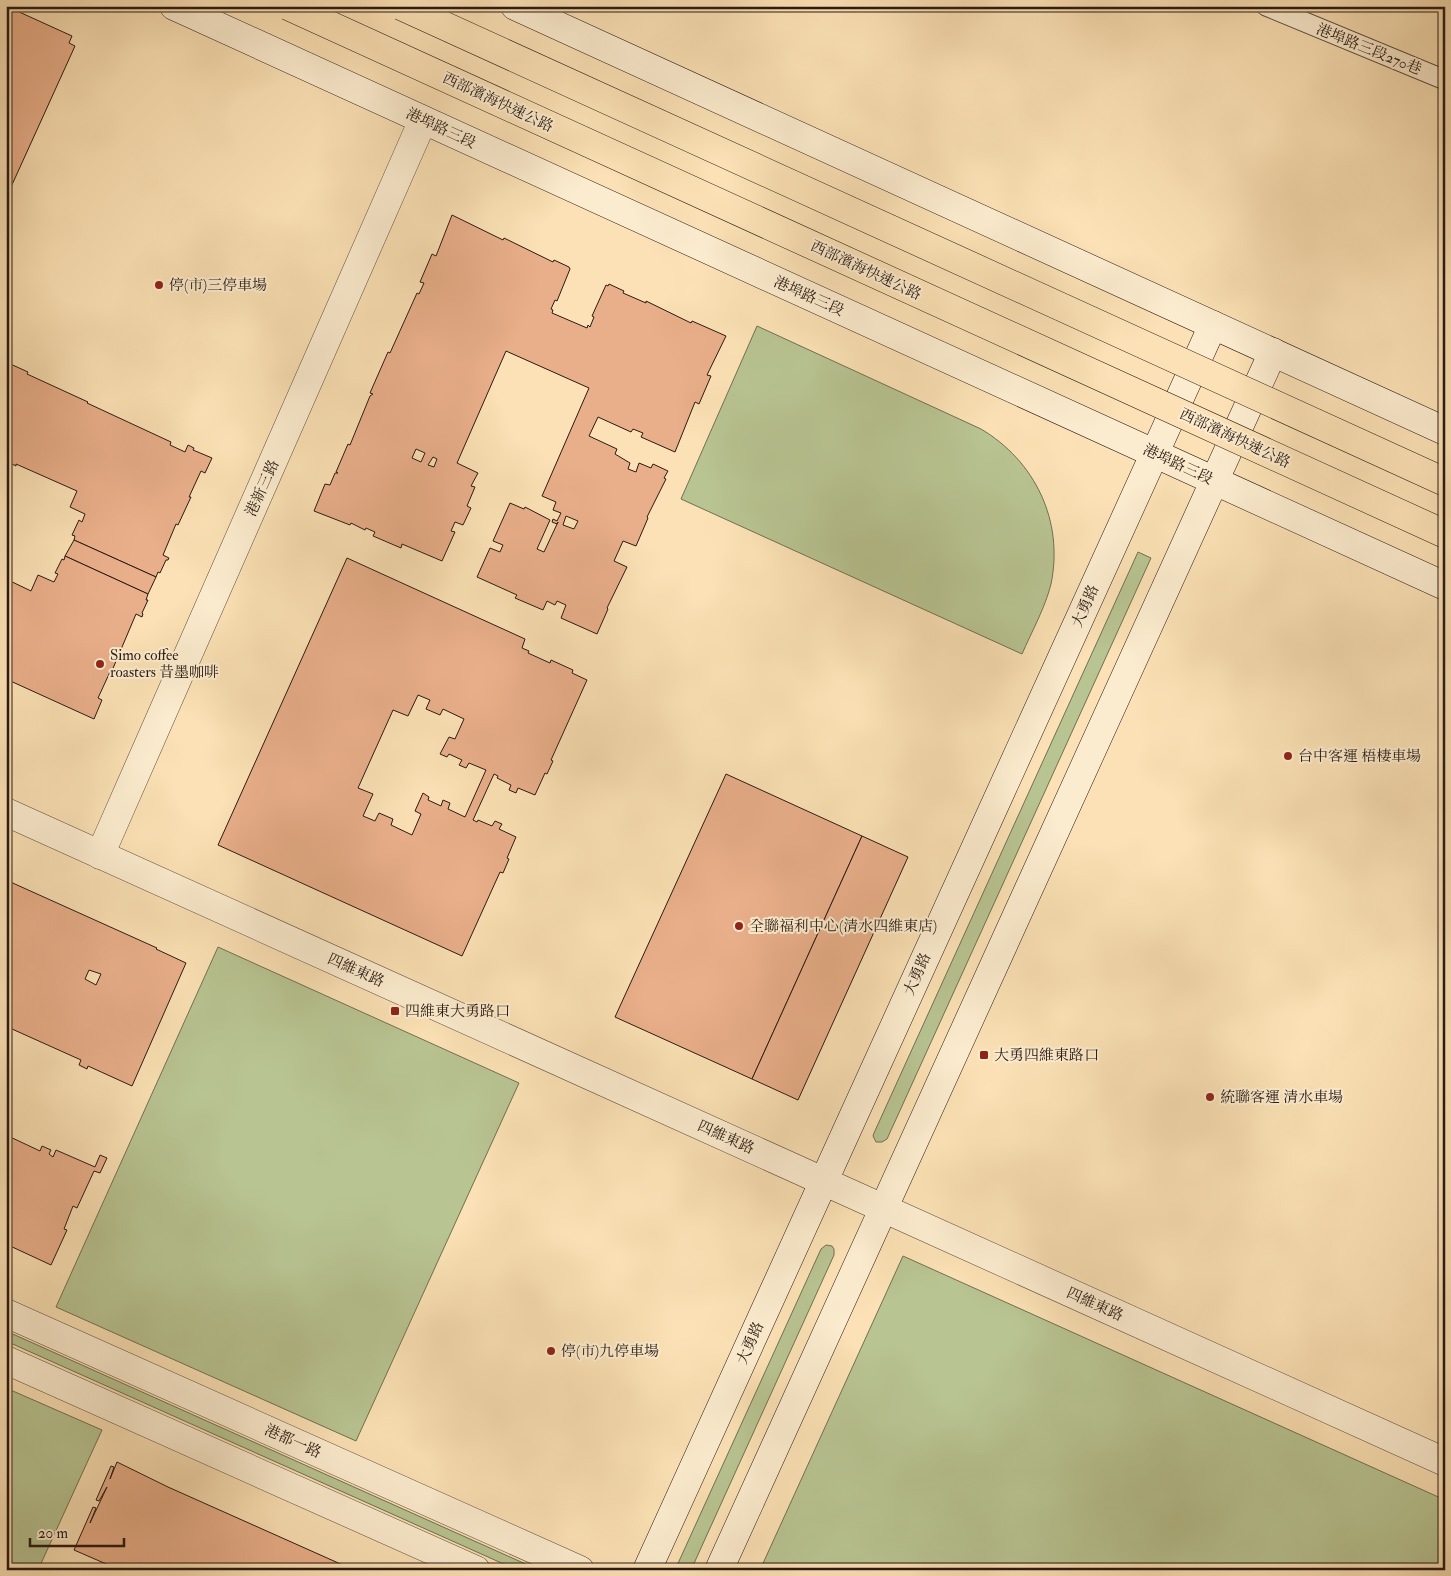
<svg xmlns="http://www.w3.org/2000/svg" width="1451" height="1576" font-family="'IM FELL Double Pica','Noto Serif TC',serif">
	<rect width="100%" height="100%" fill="#fbe1b5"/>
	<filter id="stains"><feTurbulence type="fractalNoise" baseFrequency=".004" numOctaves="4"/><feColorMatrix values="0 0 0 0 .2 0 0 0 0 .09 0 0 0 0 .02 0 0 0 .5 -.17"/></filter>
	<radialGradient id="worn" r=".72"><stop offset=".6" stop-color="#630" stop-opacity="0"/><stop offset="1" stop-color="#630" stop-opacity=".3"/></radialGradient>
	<g fill="#b8c492" stroke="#716f52">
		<path d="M 757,326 L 981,429 C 1035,461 1064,521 1051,584 C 1045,608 1032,631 1022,654 L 681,499 Z"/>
		<polygon points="1138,552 1151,558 887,1139 882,1142 876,1142 873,1136 874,1133"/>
		<polygon points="218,947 519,1083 356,1441 56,1307"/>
		<polygon points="826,1245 832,1246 834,1249 834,1255 691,1570 675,1570 821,1249"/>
		<polygon points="903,1256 1445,1500 1445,1570 760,1570"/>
		<polygon points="6,1331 539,1570 517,1570 6,1341"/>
		<polygon points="6,1388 102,1430 38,1570 6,1570"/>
	</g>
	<g fill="#e9af8a" stroke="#2a1a13" fill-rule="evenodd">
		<polygon points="6,6 72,36 69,43 75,46 6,198"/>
		<path d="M 452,215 L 503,240 L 504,238 L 553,262 L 554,260 L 569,267 L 570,269 L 557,301 L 555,300 L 551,309 L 553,310 L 552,313 L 587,328 L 588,325 L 590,327 L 594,317 L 592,316 L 606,285 L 608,286 L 609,284 L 624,291 L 623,293 L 646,303 L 646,301 L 691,323 L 692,321 L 726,336 L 707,375 L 711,376 L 699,404 L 695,402 L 675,452 L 641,437 L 643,433 L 633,429 L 631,432 L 598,417 L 589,436 L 617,449 L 615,454 L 630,463 L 628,469 L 636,472 L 639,463 L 651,468 L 653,464 L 668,471 L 664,478 L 666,479 L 647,517 L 648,518 L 636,546 L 623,541 L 614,561 L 627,567 L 607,608 L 608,609 L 597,634 L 561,618 L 566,605 L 557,601 L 555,605 L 547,601 L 543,610 L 515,598 L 517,595 L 477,577 L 490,548 L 500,552 L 503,545 L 493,541 L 510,503 L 524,509 L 525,507 L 550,520 L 537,549 L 544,552 L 558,522 L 557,524 L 552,522 L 553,519 L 557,521 L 561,513 L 553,510 L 556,502 L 542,496 L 589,388 L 506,351 L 457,463 L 478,473 L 471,486 L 475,487 L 467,506 L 471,508 L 463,525 L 455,522 L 451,531 L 455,532 L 442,561 L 402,544 L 401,548 L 373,536 L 375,532 L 366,528 L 365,530 L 351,523 L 350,525 L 314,511 L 325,484 L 330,485 L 335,473 L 338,473 L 336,472 L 348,444 L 350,445 L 370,396 L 373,394 L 370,393 L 388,352 L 390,353 L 417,293 L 419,294 L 424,283 L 420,282 L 432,254 L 436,256 ZM 416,449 L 425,453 L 421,462 L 412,458 ZM 433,457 L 437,459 L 434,467 L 428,465 ZM 566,516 L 578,521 L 574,529 L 563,525 Z"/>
		<polygon points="6,362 28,372 27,374 88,402 87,403 171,442 170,445 185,452 188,445 194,448 193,450 212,458 205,473 201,471 189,497 191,497 178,525 176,524 163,555 169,558 168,560 166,560 160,573 158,572 156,577 74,540 75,536 72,535 79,520 82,522 85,514 70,507 77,491 16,464 16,466 6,461"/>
		<polygon points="74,540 156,577 148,594 65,556"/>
		<polygon points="65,556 148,594 146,600 148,600 142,613 143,614 142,617 136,614 111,673 110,672 98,698 102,700 94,719 6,679 6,579 31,591 38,575 54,582 58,574 55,573 62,559 64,560"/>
		<path d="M 347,558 L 525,639 L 522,648 L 529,651 L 528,653 L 550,663 L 551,660 L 573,670 L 572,673 L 587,680 L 551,760 L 553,761 L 547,774 L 545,773 L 535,795 L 518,788 L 516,793 L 509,790 L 511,785 L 497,778 L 498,776 L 494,774 L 473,820 L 477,822 L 478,820 L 492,826 L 495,821 L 502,824 L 499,829 L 516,837 L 507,858 L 509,859 L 503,873 L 500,872 L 462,956 L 218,845 ZM 418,695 L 430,700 L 426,709 L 440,715 L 443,709 L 464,719 L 455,739 L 449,737 L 440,754 L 447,757 L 449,754 L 462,760 L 459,765 L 466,768 L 469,763 L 486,770 L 465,817 L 448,809 L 450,803 L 443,800 L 441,806 L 428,800 L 429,797 L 423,793 L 415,811 L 421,814 L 412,835 L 391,825 L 393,819 L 379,813 L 375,821 L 363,816 L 373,794 L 358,788 L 393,710 L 408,716 Z"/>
		<polygon points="726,774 862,836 752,1079 615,1017"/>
		<polygon points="862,836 908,857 798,1100 752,1079"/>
		<path d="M 6,880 L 157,948 L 156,949 L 186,963 L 132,1086 L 88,1066 L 87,1069 L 79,1065 L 81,1060 L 12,1029 L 10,1034 L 6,1032 ZM 89,970 L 101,974 L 96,985 L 85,979 Z"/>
		<polygon points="6,1135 40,1151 42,1146 51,1150 49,1154 53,1157 56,1150 95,1167 100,1155 107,1158 100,1173 94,1171 77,1208 73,1206 64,1229 67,1230 51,1265 8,1245 6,1247"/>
		<polygon points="117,1462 168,1487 354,1570 120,1570 74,1550 93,1507 96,1508 90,1523 107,1487 99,1501 96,1500 111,1466 114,1467 110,1479"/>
	</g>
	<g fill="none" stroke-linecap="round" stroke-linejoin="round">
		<g stroke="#5e4c3c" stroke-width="21">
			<polyline id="lane" points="1266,6 1445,80"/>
		</g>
		<g stroke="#5e4c3c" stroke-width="29">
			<g id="street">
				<polyline points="6,812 1445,1462"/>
				<polyline points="100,855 423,120"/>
				<polyline points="6,1313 580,1570"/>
				<polyline points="6,1360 476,1570"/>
			</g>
		</g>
		<g stroke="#2a1a13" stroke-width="29">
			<g id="secondary">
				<polyline points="174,6 1445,586"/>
				<polyline points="515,6 1445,431"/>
				<polyline points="647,1570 1213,325"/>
				<polyline points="719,1570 1273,352"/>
			</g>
		</g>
		<use href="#lane" stroke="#fceccf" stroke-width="19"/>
		<use href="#street" stroke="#fceccf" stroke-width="28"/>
		<use href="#secondary" stroke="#fceccf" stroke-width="28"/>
		<g stroke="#2a1a13" stroke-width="29" stroke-linecap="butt">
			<g id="highway-bridge">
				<polyline points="288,6 1445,534"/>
				<polyline points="401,6 1445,482"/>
			</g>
		</g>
		<use href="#highway-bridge" stroke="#fbe1b5" stroke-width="28"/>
	</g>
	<g fill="#8f2418" stroke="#fceccf" stroke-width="2">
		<circle cx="159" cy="285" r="5"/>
		<circle cx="100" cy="664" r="5"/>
		<circle cx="1288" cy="756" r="5"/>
		<circle cx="739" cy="926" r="5"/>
		<rect x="390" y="1006" width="10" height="10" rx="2.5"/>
		<rect x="979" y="1050" width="10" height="10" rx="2.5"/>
		<circle cx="1210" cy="1097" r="5"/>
		<circle cx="551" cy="1351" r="5"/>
	</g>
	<g text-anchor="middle" stroke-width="4" stroke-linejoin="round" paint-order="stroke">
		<g font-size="15" fill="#2a1a13" stroke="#fceccf">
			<text transform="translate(1369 49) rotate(22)" y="5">港埠路三段270巷</text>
			<text transform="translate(498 102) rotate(25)" y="5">西部濱海快速公路</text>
			<text transform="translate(441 128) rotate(25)" y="5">港埠路三段</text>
			<text transform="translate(866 270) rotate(25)" y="5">西部濱海快速公路</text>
			<text transform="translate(809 296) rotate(24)" y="5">港埠路三段</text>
			<text transform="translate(1235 438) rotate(25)" y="5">西部濱海快速公路</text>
			<text transform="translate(1178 464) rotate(25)" y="5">港埠路三段</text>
			<text transform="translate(262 488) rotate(-66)" y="5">港新三路</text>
			<text transform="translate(1085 606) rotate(-66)" y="5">大勇路</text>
			<text transform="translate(356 970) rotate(24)" y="5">四維東路</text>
			<text transform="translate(917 974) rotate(-66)" y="5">大勇路</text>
			<text transform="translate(726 1137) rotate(24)" y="5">四維東路</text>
			<text transform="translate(1095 1304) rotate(24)" y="5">四維東路</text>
			<text transform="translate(750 1343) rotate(-66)" y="5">大勇路</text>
			<text transform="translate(293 1441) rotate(24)" y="5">港都一路</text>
		</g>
		<g font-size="15" fill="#2a1a13" stroke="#fceccf" text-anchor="start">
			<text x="169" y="290">停(市)三停車場</text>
			<text x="110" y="660">Simo coffee<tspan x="110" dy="17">roasters 昔墨咖啡</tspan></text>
			<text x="1298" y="761">台中客運 梧棲車場</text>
			<text x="749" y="931">全聯福利中心(清水四維東店)</text>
			<text x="405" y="1016">四維東大勇路口</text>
			<text x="994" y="1060">大勇四維東路口</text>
			<text x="1220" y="1102">統聯客運 清水車場</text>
			<text x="561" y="1356">停(市)九停車場</text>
		</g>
	</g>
	<rect width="1451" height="1576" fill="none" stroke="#fbe1b5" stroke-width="25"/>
	<rect x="8" y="8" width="1436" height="1561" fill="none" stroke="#2a1a13" stroke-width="2.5"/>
	<rect x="12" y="12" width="1426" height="1551" fill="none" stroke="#2a1a13"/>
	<path d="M30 1538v8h94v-8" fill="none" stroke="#2a1a13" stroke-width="2.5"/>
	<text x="38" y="1538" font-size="15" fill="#2a1a13" stroke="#fceccf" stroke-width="4" paint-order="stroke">20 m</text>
	<rect width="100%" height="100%" filter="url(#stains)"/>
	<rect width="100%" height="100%" fill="url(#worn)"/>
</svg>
